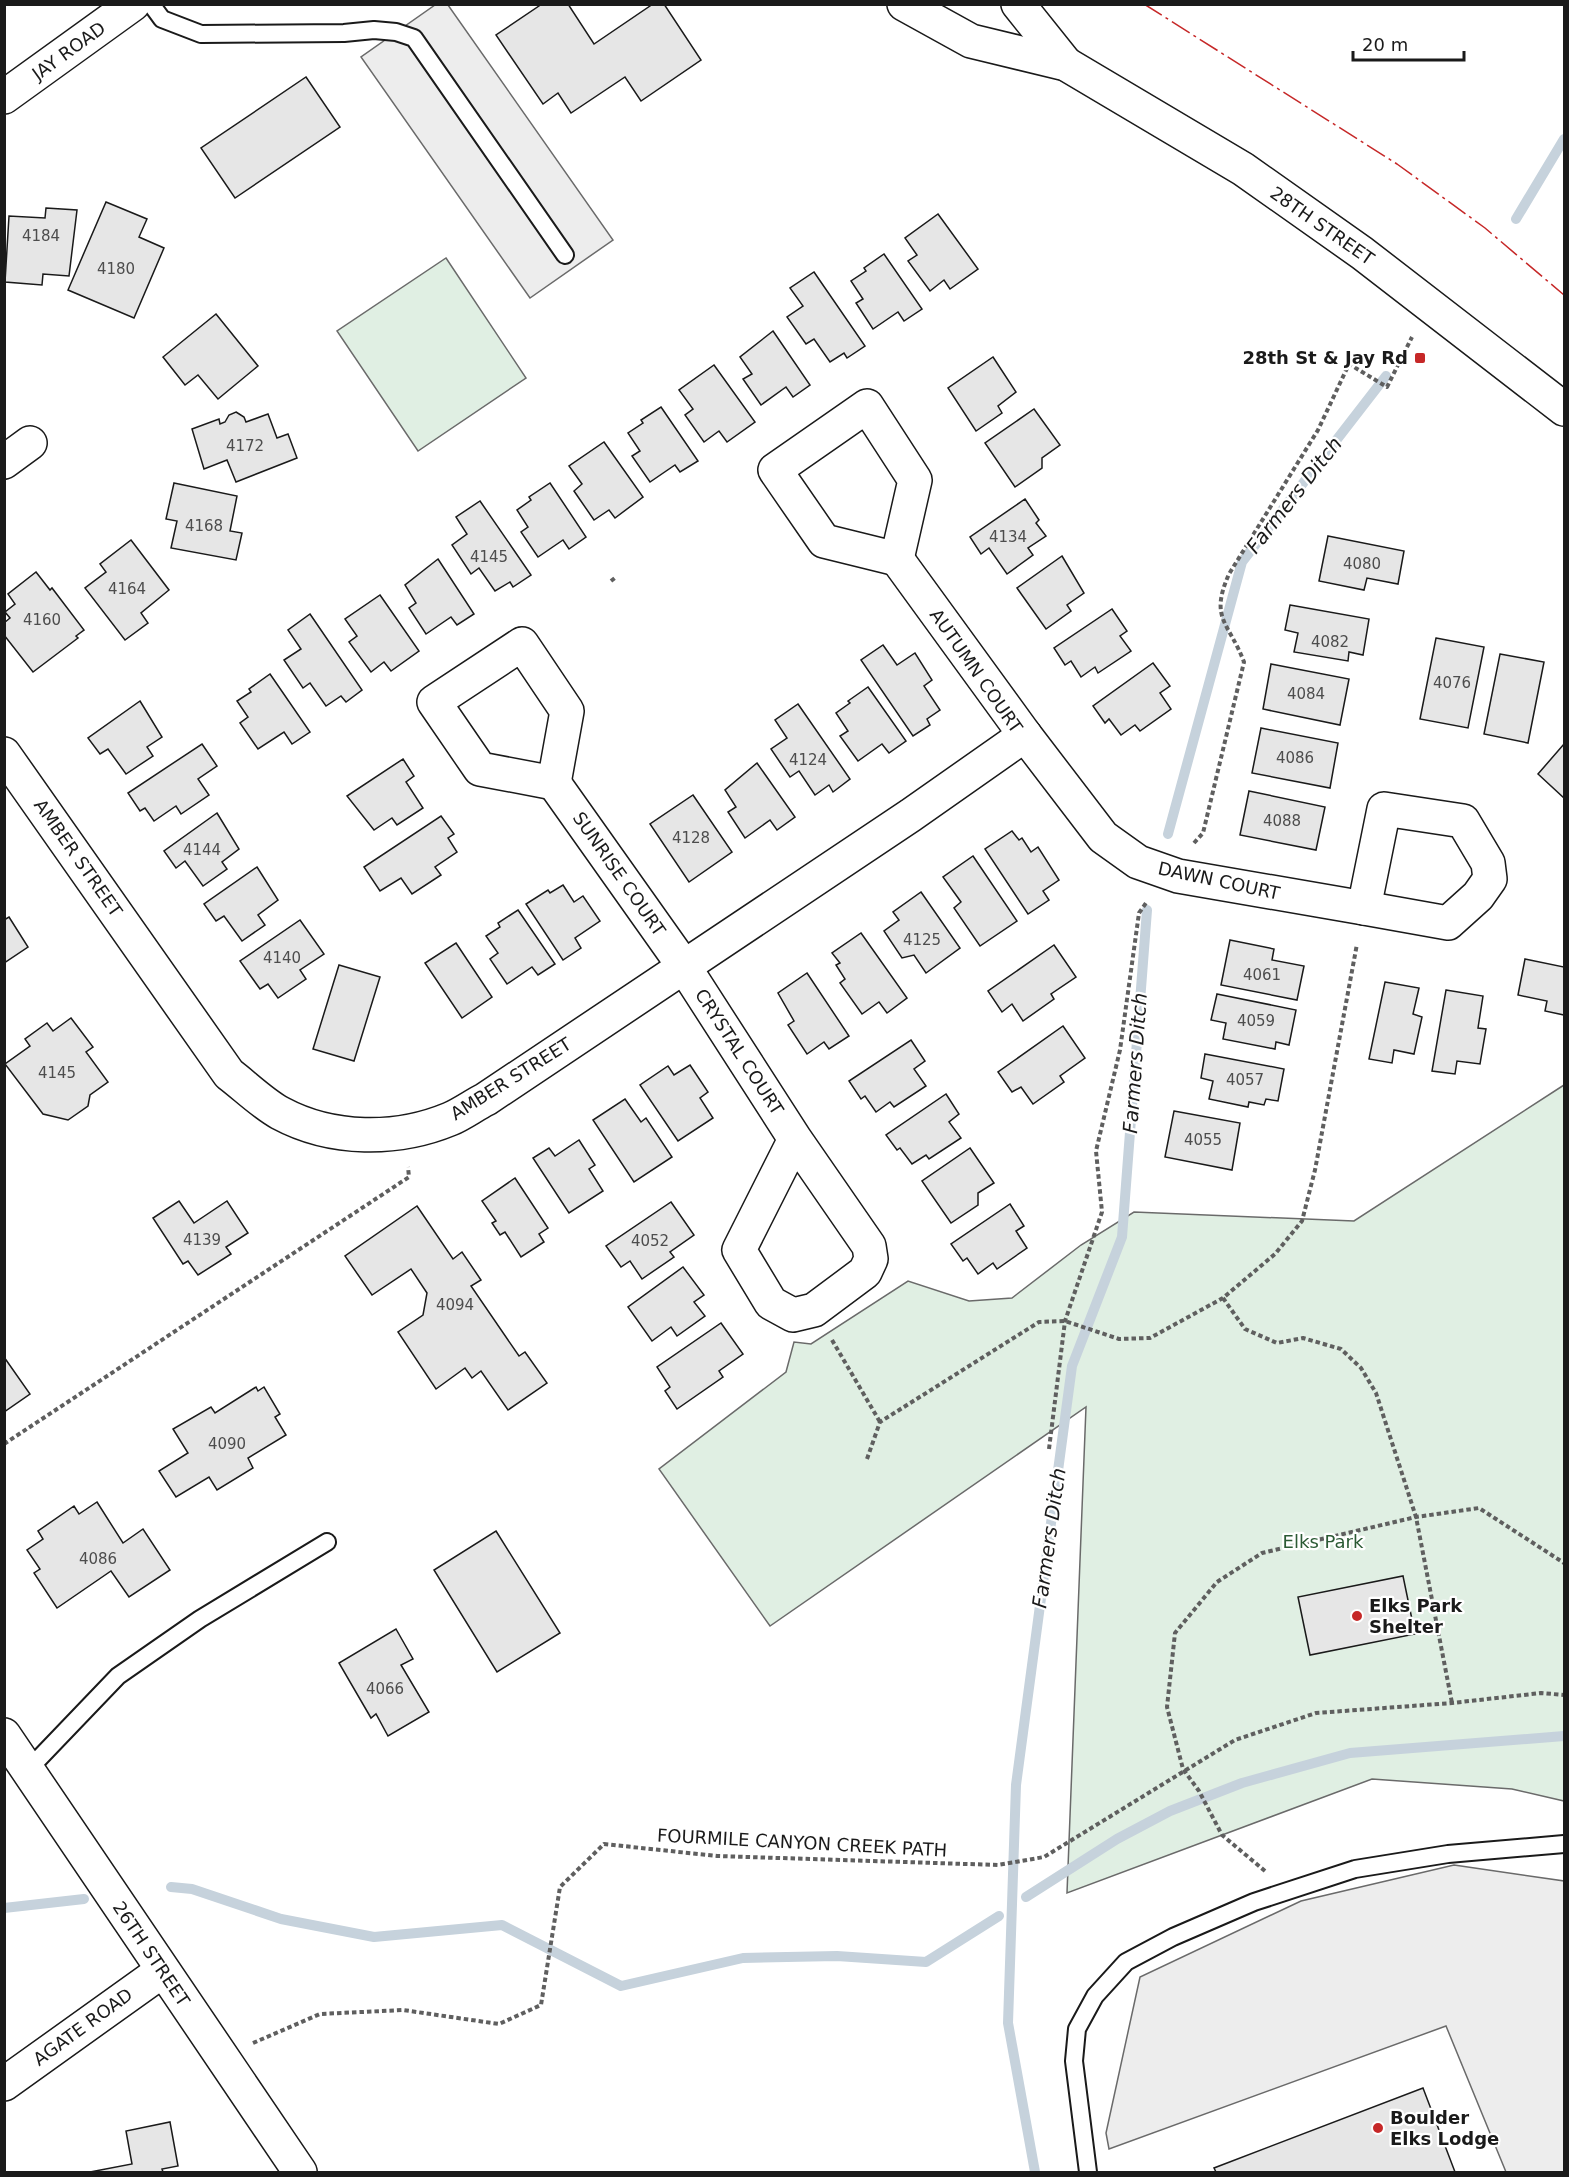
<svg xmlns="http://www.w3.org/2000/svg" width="1569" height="2177" font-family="'DejaVu Sans',sans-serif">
	<rect width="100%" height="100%" fill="#fff"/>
	<g fill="#e0efe3" stroke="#6a6a6a" stroke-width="1.5">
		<polygon points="446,258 526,378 418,451 337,331"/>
		<polygon points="1564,1085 1564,1801 1512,1789 1372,1779 1067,1893 1086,1407 770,1626 659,1469 786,1372 794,1342 811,1344 908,1281 969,1301 1012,1298 1081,1245 1134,1212 1354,1221"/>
	</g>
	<g fill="#ededed" stroke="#6a6a6a" stroke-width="1.5">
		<polygon points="435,5 448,5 613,240 530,298 361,57"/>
		<polygon points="1454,1865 1564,1881 1564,2172 1506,2172 1446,2026 1109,2149 1106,2133 1140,1977 1301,1901"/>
	</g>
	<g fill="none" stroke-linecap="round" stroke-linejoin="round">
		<g stroke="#c6d2dc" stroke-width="10">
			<polyline points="1516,219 1564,139"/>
			<polyline points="1168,834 1242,562 1386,376"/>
			<polyline points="171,1887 192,1889 281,1919 374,1937 502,1925 621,1986 743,1958 837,1956 926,1962 999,1916"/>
			<polyline points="1026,1897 1117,1839 1170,1811 1242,1783 1350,1753 1564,1736"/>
			<polyline points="4,1908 84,1899"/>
			<polyline points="1035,2172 1008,2023 1016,1785 1072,1366 1122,1237 1147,910"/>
		</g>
	</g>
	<g fill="#e6e6e6" stroke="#1a1a1a" stroke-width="1.5">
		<polygon points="542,4 568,4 594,44 653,4 664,4 701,60 641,101 625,77 571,113 558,93 543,104 496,35"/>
		<polygon points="306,77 340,127 235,198 201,148"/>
		<polygon points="106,202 147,219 139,237 164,248 134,318 68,290"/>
		<polygon points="46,208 77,210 69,276 43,274 42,285 5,282 9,216 45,218"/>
		<polygon points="938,214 978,269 950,289 944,280 930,291 908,261 917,255 905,238"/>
		<polygon points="884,254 922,309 904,321 898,312 873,329 856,303 863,299 851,281 866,271 864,268"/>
		<polygon points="814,272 865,346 847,358 844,353 830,362 814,339 806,344 787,317 803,306 790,288"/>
		<polygon points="216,314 258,366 218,399 198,375 185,385 163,357"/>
		<polygon points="773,331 810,385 793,397 786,387 761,405 743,379 752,374 740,357"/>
		<polygon points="993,357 1016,392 998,406 1002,413 976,431 948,388"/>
		<polygon points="714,365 755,422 727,442 719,431 704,442 685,415 693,409 679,390"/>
		<polygon points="661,407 698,461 680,472 675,465 650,482 632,456 640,451 628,433 643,423 641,420"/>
		<polygon points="1034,409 1060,445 1042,458 1042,468 1015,487 985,443"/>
		<polygon points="236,412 244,417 246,422 268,414 277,438 288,434 297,458 236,482 227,460 204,469 192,429 219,419 220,424 225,422 229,415"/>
		<polygon points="604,442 643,497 615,518 609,510 594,520 574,491 582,484 569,466"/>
		<polygon points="174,483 237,496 230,531 242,533 236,560 171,548 177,521 166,519"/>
		<polygon points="550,483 586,537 569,549 563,540 538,557 521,532 528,527 517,510 531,500 529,497"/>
		<polygon points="1025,499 1039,520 1036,523 1046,536 1028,548 1033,555 1007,574 989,548 981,554 970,537"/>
		<polygon points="480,501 531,575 513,587 510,582 495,591 479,568 471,574 452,545 467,534 456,517"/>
		<polygon points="1328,536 1404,551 1398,584 1367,578 1364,590 1319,581"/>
		<polygon points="131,540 169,590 141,613 148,623 125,640 85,588 106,572 100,564"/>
		<polygon points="1062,556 1084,593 1067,605 1071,611 1046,629 1017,588"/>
		<polygon points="438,559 474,614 457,625 451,617 426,634 409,608 416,603 405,585"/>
		<polygon points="36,572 50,590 52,588 84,630 76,636 78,638 33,672 4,635 4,623 10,618 5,612 15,604 8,594"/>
		<polygon points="380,595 419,651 391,671 384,662 371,672 349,642 357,636 345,619"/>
		<polygon points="1290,605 1369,619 1363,655 1349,652 1348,661 1294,652 1298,633 1285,630"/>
		<polygon points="1112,609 1127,631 1120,636 1131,651 1098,673 1095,667 1081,677 1071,661 1065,665 1054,648"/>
		<polygon points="310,614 362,690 346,702 341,696 326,706 310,683 303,688 284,660 301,649 288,630"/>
		<polygon points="1436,638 1484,647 1468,728 1420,719"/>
		<polygon points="883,645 897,665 915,653 932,680 924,686 940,710 927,719 930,725 913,736 861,660"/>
		<polygon points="1500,654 1544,662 1528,743 1484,734"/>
		<polygon points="1153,663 1170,686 1160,693 1171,709 1140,731 1135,725 1121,735 1109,719 1105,723 1093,706"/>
		<polygon points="1271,664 1349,679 1340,725 1263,709"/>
		<polygon points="270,674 310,732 292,744 284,732 258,749 240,723 248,717 237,701 251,692 249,689"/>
		<polygon points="868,687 906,741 889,753 882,744 858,761 840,736 848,731 836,713 850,703 848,701"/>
		<polygon points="140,701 162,737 147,747 153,756 126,774 108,749 100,754 88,738"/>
		<polygon points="798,704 850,779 833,792 829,785 815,795 799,771 790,777 771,749 787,738 775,720"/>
		<polygon points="1261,728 1338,743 1330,788 1252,773"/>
		<polygon points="202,744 217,766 198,779 209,795 181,814 176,806 154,821 145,808 140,811 128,793"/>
		<polygon points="1564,744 1564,798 1538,774"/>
		<polygon points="403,759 414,776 406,782 423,808 397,825 392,818 374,830 347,796"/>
		<polygon points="757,763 795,817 777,830 770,820 745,838 728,812 736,807 725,790"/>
		<polygon points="1249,791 1325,807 1316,850 1240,835"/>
		<polygon points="693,795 732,852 689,882 650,824"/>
		<polygon points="217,813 239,849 222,862 227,869 203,886 185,861 176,868 164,851"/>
		<polygon points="441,816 454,834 448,838 457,852 435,867 441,875 412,894 401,878 380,891 364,867"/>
		<polygon points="1012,831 1019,840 1022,838 1031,852 1038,847 1059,880 1043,891 1049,900 1028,914 985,849"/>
		<polygon points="973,856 1017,921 980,946 954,908 961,902 943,877"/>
		<polygon points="257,867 278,900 258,915 265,925 242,941 224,916 216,921 204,904"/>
		<polygon points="563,885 574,902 583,896 600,921 575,938 581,948 563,960 526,904 548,890 550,893"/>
		<polygon points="921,892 960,948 926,973 914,955 902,958 884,931 899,920 893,912"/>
		<polygon points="518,910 555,964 538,975 532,967 507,984 490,959 498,953 486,936 500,927 498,923"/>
		<polygon points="9,917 28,947 4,963 4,920"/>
		<polygon points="300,920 324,954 300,970 306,979 278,998 268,984 260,989 240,961"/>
		<polygon points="861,933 907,998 887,1013 879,1002 862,1014 840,983 845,979 836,965 840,963 832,953"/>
		<polygon points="1230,940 1274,949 1272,960 1304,966 1297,1000 1221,985"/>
		<polygon points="456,943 492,997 462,1018 425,963"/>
		<polygon points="1054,945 1076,977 1051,994 1054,999 1023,1021 1012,1004 1002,1012 988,991"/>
		<polygon points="1525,959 1564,967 1564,1015 1545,1011 1547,1001 1518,995"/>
		<polygon points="339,965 380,977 354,1061 313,1049"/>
		<polygon points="807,973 849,1036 829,1049 824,1042 807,1054 788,1025 794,1021 778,993"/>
		<polygon points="1385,982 1419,988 1413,1014 1422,1017 1414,1054 1394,1050 1392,1063 1369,1059"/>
		<polygon points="1446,990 1483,996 1478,1028 1486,1029 1480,1064 1457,1061 1455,1074 1432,1071"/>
		<polygon points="1217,994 1296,1010 1289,1045 1276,1042 1275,1049 1223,1039 1226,1023 1211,1020"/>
		<polygon points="71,1018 93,1047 86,1052 108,1082 90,1095 88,1106 68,1120 43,1114 5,1064 30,1046 25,1039 47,1023 53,1031"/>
		<polygon points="1063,1026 1085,1058 1060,1076 1064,1082 1033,1104 1021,1087 1012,1092 998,1072"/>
		<polygon points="911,1040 925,1061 914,1069 926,1086 894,1107 890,1102 876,1112 865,1096 861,1099 849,1081"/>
		<polygon points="1205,1054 1284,1069 1278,1101 1266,1099 1264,1105 1249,1102 1248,1107 1209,1099 1213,1081 1201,1078"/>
		<polygon points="690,1065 708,1092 700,1098 713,1118 678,1141 640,1085 668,1066 674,1075"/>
		<polygon points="946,1094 959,1114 949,1122 961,1138 929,1159 926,1155 912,1164 900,1148 897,1150 886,1135"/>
		<polygon points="625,1099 641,1122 646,1118 672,1157 634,1182 593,1120"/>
		<polygon points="1174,1111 1240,1123 1232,1170 1165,1157"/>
		<polygon points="579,1140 595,1165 589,1169 603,1191 569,1213 533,1158 549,1148 555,1156"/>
		<polygon points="970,1148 994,1183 978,1193 978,1205 951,1223 922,1181"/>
		<polygon points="515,1178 548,1228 539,1234 544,1242 521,1257 505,1232 500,1235 492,1223 496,1221 482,1201"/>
		<polygon points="179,1201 194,1223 227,1201 248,1233 226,1247 231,1254 198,1275 188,1261 183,1264 153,1218"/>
		<polygon points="671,1202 694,1235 670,1252 674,1257 642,1279 630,1261 621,1267 606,1246"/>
		<polygon points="1010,1204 1024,1226 1016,1231 1027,1248 997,1269 993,1263 978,1274 967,1258 963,1261 951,1244"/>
		<polygon points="417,1206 453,1259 462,1252 481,1280 471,1286 519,1356 525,1352 547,1383 508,1410 481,1371 472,1378 465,1368 436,1389 398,1332 423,1315 427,1293 411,1269 372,1295 345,1256"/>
		<polygon points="683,1267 704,1295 694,1302 705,1316 677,1336 671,1327 652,1341 628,1307"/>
		<polygon points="721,1323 743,1354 719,1371 723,1377 677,1409 665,1391 670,1387 657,1367"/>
		<polygon points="4,1357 30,1394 4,1412"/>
		<polygon points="256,1387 258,1391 264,1387 280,1414 275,1417 286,1435 248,1458 253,1468 217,1490 209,1477 176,1497 159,1471 188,1453 173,1429 211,1407 215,1413"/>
		<polygon points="97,1502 123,1543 143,1529 170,1570 129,1597 111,1571 57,1608 34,1573 40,1569 27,1550 43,1539 38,1531 74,1506 79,1514"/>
		<polygon points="496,1531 560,1633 497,1672 434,1570"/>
		<polygon points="1403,1576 1415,1634 1310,1655 1298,1597"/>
		<polygon points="396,1629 413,1659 401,1665 429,1712 388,1736 376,1714 371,1718 339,1663"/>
		<polygon points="1423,2088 1455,2172 1216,2172 1214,2168"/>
		<polygon points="170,2122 178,2166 162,2169 163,2172 90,2172 132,2164 126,2131"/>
	</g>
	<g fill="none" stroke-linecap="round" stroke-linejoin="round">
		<g stroke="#1a1a1a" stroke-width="20">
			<g id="service">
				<polyline points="151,4 162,19 201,34 344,33 374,30 396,32 414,38 565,255"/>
				<polyline points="27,1771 118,1676 200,1619 327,1542"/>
				<polyline points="1088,2172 1074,2061 1077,2029 1095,1996 1126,1962 1173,1937 1254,1902 1355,1869 1448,1854 1564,1844"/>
			</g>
		</g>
		<g stroke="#1a1a1a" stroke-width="36">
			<g id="minor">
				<polygon points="867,406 915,480 897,559 824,541 775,470"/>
				<polyline points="4,462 30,443"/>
				<polyline points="897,559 1025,735 1103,837 1138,862 1178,876 1364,908"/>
				<polygon points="522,644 567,711 554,783 480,769 434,702"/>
				<path d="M 4,754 L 229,1074 C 245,1086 262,1103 280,1113 C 332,1141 397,1141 450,1119 C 462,1114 474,1105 486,1099 L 911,815 L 1025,735"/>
				<polyline points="554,783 683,965 795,1139 739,1250 771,1303 793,1315 814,1310 865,1272 871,1259 869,1246 795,1139"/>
				<polygon points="1384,809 1463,821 1488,863 1490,879 1478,896 1448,923 1364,908"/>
				<polyline points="4,2084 162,1971"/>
			</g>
		</g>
		<g stroke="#1a1a1a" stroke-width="36">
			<g id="tertiary">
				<polyline points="4,97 133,4"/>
				<polyline points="4,1735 300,2172"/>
			</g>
		</g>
		<g stroke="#1a1a1a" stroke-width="36">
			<g id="trunk">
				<polyline points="904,4 971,41 1066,64 1243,169 1362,253 1564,409"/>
				<polyline points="1018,4 1066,64"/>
			</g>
		</g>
		<g stroke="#5f5f5f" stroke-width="4" stroke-dasharray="4.5 3" stroke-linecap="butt">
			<polyline points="611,581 616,577"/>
			<path d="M 1194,843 L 1203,833 L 1244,662 C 1229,622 1209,619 1229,574 L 1318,430 L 1349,364 L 1387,387 L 1412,337"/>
			<polyline points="1223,1298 1245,1329 1277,1343 1303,1338 1341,1349 1361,1368 1376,1393 1416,1517 1452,1703"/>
			<polyline points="832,1340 880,1422"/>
			<polyline points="4,1444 409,1177 408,1167"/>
			<polyline points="1049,1449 1065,1321 1102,1212 1096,1151 1120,1050 1139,913 1146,903"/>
			<polyline points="867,1459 880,1422 1039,1322 1065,1321 1119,1339 1150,1338 1223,1298 1275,1254 1302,1221 1315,1170 1357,944"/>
			<polyline points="1265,1871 1222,1835 1199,1791 1183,1769 1167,1707 1175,1633 1217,1582 1262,1553 1416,1517 1479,1508 1564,1563"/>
			<polyline points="253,2043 320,2014 403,2010 499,2024 541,2005 560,1887 604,1844 717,1856 998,1865 1044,1857 1235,1740 1316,1713 1452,1703 1541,1693 1564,1695"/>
		</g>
		<use href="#service" stroke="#fff" stroke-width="16"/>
		<use href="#minor" stroke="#fff" stroke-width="33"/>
		<use href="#tertiary" stroke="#fff" stroke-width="33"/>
		<use href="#trunk" stroke="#fff" stroke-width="33"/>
		<polyline stroke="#c62828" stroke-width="1.5" stroke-dasharray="21 4.5 3 4.5" stroke-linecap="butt" points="1144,4 1397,164 1485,228 1564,295"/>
	</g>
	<g fill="#c62828" stroke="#fff" stroke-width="2">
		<rect x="1414" y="352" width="12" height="12" rx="3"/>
		<circle cx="1357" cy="1616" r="6"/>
		<circle cx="1378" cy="2128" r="6"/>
	</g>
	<g text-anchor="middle" stroke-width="4.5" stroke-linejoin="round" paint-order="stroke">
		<g font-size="15" fill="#4d4d4d">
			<text x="41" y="241">4184</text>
			<text x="116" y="274">4180</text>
			<text x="245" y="451">4172</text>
			<text x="204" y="531">4168</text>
			<text x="1008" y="542">4134</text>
			<text x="489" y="562">4145</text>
			<text x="1362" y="569">4080</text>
			<text x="127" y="594">4164</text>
			<text x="42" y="625">4160</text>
			<text x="1330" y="647">4082</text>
			<text x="1452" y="688">4076</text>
			<text x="1306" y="699">4084</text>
			<text x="1295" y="763">4086</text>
			<text x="808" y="765">4124</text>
			<text x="1282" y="826">4088</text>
			<text x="691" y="843">4128</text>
			<text x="202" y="855">4144</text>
			<text x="922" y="945">4125</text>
			<text x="282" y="963">4140</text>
			<text x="1262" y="980">4061</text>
			<text x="1256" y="1026">4059</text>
			<text x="57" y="1078">4145</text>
			<text x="1245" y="1085">4057</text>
			<text x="1203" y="1145">4055</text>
			<text x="202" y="1245">4139</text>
			<text x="650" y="1246">4052</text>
			<text x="455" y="1310">4094</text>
			<text x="227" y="1449">4090</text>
			<text x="98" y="1564">4086</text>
			<text x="385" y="1694">4066</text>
		</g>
		<g font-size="18" fill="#1a1a1a" stroke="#fff">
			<text transform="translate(69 51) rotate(-36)" y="6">JAY ROAD</text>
			<text transform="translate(1322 226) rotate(35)" y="6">28TH STREET</text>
			<text transform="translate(976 671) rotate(55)" y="6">AUTUMN COURT</text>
			<text transform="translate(78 858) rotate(55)" y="6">AMBER STREET</text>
			<text transform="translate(619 874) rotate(55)" y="6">SUNRISE COURT</text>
			<text transform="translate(1219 881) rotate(12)" y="6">DAWN COURT</text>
			<text transform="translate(739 1052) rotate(57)" y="6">CRYSTAL COURT</text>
			<text transform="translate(511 1079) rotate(-32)" y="6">AMBER STREET</text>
			<text transform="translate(802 1843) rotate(3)" y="6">FOURMILE CANYON CREEK PATH</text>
			<text transform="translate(151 1954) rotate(56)" y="6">26TH STREET</text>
			<text transform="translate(83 2027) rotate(-36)" y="6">AGATE ROAD</text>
		</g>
		<g font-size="18" font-weight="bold" fill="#1a1a1a" stroke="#fff" text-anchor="start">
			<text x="1408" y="364" text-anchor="end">28th St &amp; Jay Rd</text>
			<text x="1369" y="1612">Elks Park<tspan x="1369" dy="21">Shelter</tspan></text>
			<text x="1390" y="2124">Boulder<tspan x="1390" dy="21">Elks Lodge</tspan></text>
		</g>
		<g font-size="18" fill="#2b5a34" stroke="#fff">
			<text x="1323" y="1548">Elks Park</text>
		</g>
		<g font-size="20" font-style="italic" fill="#1a1a1a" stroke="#fff">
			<text transform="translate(1294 495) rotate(-52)" y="7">Farmers Ditch</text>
			<text transform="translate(1135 1063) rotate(-86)" y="7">Farmers Ditch</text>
			<text transform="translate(1049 1538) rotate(-82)" y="7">Farmers Ditch</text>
		</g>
	</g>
	<rect width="1569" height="2177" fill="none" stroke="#1a1a1a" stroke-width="12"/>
	<path d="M1353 51v9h111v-9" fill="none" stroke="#1a1a1a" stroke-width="3"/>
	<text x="1362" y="51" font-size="18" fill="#1a1a1a" stroke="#ffffff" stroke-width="4.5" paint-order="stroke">20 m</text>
</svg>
